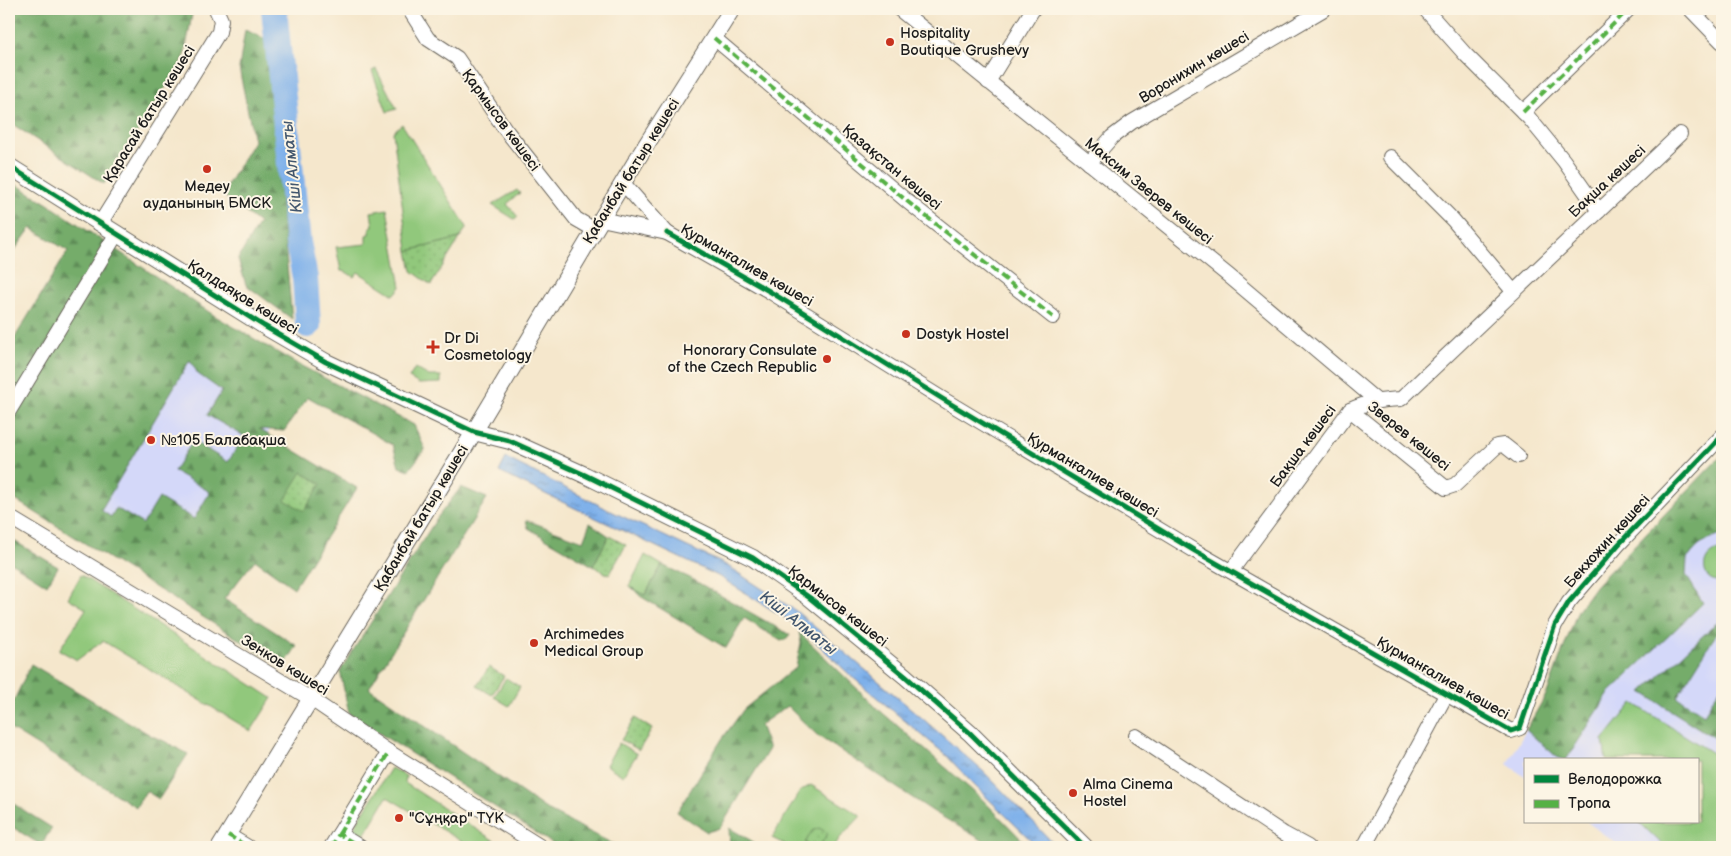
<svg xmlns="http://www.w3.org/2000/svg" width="1731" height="856" font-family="'Balsamiq Sans',sans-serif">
	<defs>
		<pattern id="forest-firs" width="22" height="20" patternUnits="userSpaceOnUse" patternTransform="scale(1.25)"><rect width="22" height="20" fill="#74ac6b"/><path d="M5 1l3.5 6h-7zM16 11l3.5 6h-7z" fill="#5e8b57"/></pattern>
		<pattern id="park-dots" width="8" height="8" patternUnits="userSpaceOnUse" patternTransform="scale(1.25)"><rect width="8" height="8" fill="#91c87b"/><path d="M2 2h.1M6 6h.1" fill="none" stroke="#7cab6a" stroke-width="1.8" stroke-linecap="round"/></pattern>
		<pattern id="water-ripples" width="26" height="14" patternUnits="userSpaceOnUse" patternTransform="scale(1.25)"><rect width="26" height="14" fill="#7eb0ea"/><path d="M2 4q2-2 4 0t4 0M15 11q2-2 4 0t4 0" fill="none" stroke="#668ebd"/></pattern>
	</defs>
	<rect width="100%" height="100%" fill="#fcf5e5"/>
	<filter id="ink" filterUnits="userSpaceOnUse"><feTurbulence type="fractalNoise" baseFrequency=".02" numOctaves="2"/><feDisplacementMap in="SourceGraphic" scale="10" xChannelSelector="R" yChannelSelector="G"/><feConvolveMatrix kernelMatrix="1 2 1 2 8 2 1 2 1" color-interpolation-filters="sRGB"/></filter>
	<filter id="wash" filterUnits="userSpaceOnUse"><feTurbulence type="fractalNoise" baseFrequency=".0096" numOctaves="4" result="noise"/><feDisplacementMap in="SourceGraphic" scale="20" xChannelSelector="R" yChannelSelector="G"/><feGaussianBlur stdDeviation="1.12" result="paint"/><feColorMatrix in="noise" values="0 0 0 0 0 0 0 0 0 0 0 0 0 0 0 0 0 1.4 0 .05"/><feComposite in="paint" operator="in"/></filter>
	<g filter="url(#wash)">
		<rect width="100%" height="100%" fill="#f5e7cc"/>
		<g fill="#d4d8f9">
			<polygon points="130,291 293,393 171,590 9,488"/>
			<polygon points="1722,455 1722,847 1621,847 1587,822 1697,822 1697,760 1525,760 1525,777 1507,764 1547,693 1578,610 1596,585"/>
		</g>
		<g fill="#91c87b" stroke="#56724c">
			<polygon points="376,69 397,109 387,112 372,71"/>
			<polygon points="402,124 467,227 460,238 408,251 393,132"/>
			<polygon points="517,190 520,193 507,204 518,217 514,219 492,205"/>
			<polygon points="387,209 401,287 394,295 358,272 354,277 346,272 341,271 336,247 366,244 366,235 370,234 370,227 373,226 371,212"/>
			<polygon points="415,368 429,376 441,376 441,383 419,384 409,378"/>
			<path d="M 1716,551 L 1722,552 L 1722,581 C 1702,584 1698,558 1716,551 Z"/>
			<polygon points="645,555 662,565 645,595 629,586"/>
			<polygon points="81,575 272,698 251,731 103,641 77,660 59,650 86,609 68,598"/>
			<polygon points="506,678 520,687 509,706 494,697"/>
			<polygon points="1633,703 1722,759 1722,847 1665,847 1639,822 1697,822 1697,760 1606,760 1603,740"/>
			<polygon points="619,743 637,754 623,776 606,765"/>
			<polygon points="391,768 406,776 405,783 504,847 471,847 387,797 361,840 351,832"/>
			<polygon points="811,785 861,816 839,839 834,847 819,847 828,833 805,843 812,847 790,847 772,838 800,791"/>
		</g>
		<g fill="url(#forest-firs)" stroke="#486444" fill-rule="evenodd">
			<polygon points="9,9 193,9 184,58 104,184 9,122"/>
			<polygon points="245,30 266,39 292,319 246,285 238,259 259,223 222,194 254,141 239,68"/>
			<path d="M 9,180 L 48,204 L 215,316 L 294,362 L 414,425 L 425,449 L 409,470 L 399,466 L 393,445 L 308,397 L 284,431 L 259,429 L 357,488 L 294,588 L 255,560 L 224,599 L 297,646 L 283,667 L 9,496 L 9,347 L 68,251 L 31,228 L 9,258 ZM 190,360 L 198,374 L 222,391 L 207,415 L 244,436 L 228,462 L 193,441 L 174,471 L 210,492 L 194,519 L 159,498 L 143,524 L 116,508 L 111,517 L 101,510 Z"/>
			<polygon points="1722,455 1722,536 1718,535 1700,544 1687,559 1686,575 1703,603 1610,692 1566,760 1558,758 1526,730 1547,693 1578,610 1596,585"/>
			<polygon points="461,487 487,498 369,688 549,811 619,847 558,847 349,714 340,671 437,518"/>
			<polygon points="526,520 583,541 590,523 609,536 593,566 528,528"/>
			<polygon points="9,538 58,567 47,585 9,561"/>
			<polygon points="662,565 690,578 790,635 787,639 781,641 744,618 726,648 640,596 632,588 645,595"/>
			<polygon points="1722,618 1722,625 1677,697 1704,714 1722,685 1722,743 1642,692"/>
			<polygon points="799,632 877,708 982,799 1029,847 994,847 934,812 818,736 787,706 760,725 769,749 720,828 707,832 677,812 722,739 744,709 796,667 801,643"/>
			<polygon points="31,664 152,736 164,741 188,754 159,799 146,791 136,807 9,728 9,711"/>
			<polygon points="9,801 52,828 41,845 9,825"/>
			<polygon points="729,828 752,841 754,847 730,847"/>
		</g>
		<g fill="url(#park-dots)" stroke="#56724c">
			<polygon points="460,238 431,285 412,271 408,251"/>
			<polygon points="302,472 321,484 304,511 285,500"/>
			<polygon points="609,536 626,545 609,575 593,566"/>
			<polygon points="489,667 504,676 492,695 477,686"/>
			<polygon points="635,718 652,729 639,750 621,740"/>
			<polygon points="819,828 828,833 819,847 812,847 805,843 812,831"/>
		</g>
		<polygon fill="url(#water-ripples)" stroke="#4d6683" points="506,458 613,512 726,565 796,611 922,718 985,773 1057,847 1038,847 975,786 946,755 851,676 801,628 718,576 499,472"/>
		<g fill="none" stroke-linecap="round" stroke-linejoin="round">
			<polyline stroke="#7eb0ea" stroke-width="26" points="274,9 298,242 305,278 308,325"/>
		</g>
	</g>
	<g filter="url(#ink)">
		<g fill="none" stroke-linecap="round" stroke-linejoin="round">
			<g stroke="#68635a" stroke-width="16">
				<g id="minor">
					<polyline points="409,9 428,39 457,58 505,129 576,219 595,230"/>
					<polyline points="899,9 1229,276 1377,401"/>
					<polyline points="1425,9 1465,54 1529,118 1564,161 1599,211"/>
					<polyline points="1690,9 1722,42"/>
					<polyline points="714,38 908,202 1053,317"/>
					<polyline points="988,82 1033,9"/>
					<polyline points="1523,112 1629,9"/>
					<polyline points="1390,157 1453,220 1513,291"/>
					<polyline points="1089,163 1112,137 1132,122 1324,9"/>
					<polyline points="601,219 667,233 623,183"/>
					<polyline points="101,222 219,32 221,20 216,9"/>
					<polyline points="667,233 769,291 941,398 1195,551 1511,731 1520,728 1555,625 1569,602 1618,545 1722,436"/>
					<polyline points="1350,410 1446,488 1455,485 1497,446 1504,445 1518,456"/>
					<polyline points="9,411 117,233"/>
					<polyline points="9,517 311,699 389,752 541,847"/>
					<path d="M 1231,571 L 1350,410 C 1367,402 1382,400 1401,399 L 1680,134"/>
					<polyline points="1136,736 1284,834 1308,847"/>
					<polyline points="339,834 389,752"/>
					<polyline points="228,835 248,847"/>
					<polyline points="331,847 339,834 360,847"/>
					<polyline points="1364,847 1446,695"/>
				</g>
			</g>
			<g stroke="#68635a" stroke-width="18">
				<g id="tertiary">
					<polyline points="9,166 264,326 326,362 474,432 510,441 585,475 753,558 810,598 905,676 971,734 1085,847"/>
					<polyline points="220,847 474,432 636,161 732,9"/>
				</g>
			</g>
			<use href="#minor" stroke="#fff" stroke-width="14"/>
			<use href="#tertiary" stroke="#fff" stroke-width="16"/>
			<g stroke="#55b145" stroke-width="4" stroke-dasharray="8 4" stroke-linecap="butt">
				<polyline points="714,38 908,202 1053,317"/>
				<polyline points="1523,112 1629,9"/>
				<polyline points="339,834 389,752"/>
				<polyline points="228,835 248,847"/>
				<polyline points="331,847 339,834 360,847"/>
			</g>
			<g stroke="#fcf5e5" stroke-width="8">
				<g id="cycleway">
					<polyline points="9,166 264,326 326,362 474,432 510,441 585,475 753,558 810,598 905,676 971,734 1085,847"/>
					<polyline points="667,233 769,291 941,398 1195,551 1511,731 1520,728 1555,625 1569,602 1618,545 1722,436"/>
				</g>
			</g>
			<use href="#cycleway" stroke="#00873e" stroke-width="5"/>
		</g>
	</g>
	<g fill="#c8321e" stroke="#fcf5e5" stroke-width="2">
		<circle cx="890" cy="42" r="5"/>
		<circle cx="207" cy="169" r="5"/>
		<circle cx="906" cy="334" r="5"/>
		<path d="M430.5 339.5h5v5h5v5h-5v5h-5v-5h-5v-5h5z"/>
		<circle cx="827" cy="359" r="5"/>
		<circle cx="151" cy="440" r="5"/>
		<circle cx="534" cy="643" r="5"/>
		<circle cx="1073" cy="793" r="5"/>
		<circle cx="399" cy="818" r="5"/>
	</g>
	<g text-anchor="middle" stroke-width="4" stroke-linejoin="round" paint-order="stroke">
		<g font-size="15" fill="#1c1c1c" stroke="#fcf5e5" text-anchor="start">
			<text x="900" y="38">Hospitality<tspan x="900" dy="17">Boutique Grushevy</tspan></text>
			<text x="207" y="191" text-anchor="middle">Медеу<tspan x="207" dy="17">ауданының БМСК</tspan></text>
			<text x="916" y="339">Dostyk Hostel</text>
			<text x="444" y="343">Dr Di<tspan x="444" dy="17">Cosmetology</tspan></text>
			<text x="817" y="355" text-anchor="end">Honorary Consulate<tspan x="817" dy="17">of the Czech Republic</tspan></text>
			<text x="161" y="445">№105 Балабақша</text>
			<text x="544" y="639">Archimedes<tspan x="544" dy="17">Medical Group</tspan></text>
			<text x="1083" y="789">Alma Cinema<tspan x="1083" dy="17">Hostel</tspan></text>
			<text x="409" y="823">"Сұңқар" ТҮК</text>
		</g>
		<g font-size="15" fill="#1c1c1c" stroke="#fcf5e5">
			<text transform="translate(1194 67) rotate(-31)" y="5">Воронихин көшесі</text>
			<text transform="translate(149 114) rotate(-58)" y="5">Қарасай батыр көшесі</text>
			<text transform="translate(501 120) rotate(54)" y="5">Қармысов көшесі</text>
			<text transform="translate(892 167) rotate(40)" y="5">Қазақстан көшесі</text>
			<text transform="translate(631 171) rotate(-58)" y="5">Қабанбай батыр көшесі</text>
			<text transform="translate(1607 181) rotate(-43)" y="5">Бақша көшесі</text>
			<text transform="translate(1149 191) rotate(39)" y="5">Максим Зверев көшесі</text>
			<text transform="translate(747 265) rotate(30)" y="5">Қурманғалиев көшесі</text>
			<text transform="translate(243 297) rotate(32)" y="5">Қалдаяқов көшесі</text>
			<text transform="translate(1409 436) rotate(39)" y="5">Зверев көшесі</text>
			<text transform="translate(1303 446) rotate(-53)" y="5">Бақша көшесі</text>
			<text transform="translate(1093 475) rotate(31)" y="5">Қурманғалиев көшесі</text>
			<text transform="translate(421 518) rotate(-59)" y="5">Қабанбай батыр көшесі</text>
			<text transform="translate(1607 541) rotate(-48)" y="5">Бекхожин көшесі</text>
			<text transform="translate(838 606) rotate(38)" y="5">Қармысов көшесі</text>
			<text transform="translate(285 665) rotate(32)" y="5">Зенков көшесі</text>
			<text transform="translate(1443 678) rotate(30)" y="5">Қурманғалиев көшесі</text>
		</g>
		<g font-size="16" font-style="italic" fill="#43576e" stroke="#fcf5e5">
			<text transform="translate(291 167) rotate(-96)" y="6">Кіші Алматы</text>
			<text transform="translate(799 622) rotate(38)" y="6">Кіші Алматы</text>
		</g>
	</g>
	<rect width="1731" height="856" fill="none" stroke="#fcf5e5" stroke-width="30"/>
	<rect x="1524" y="758" width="175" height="65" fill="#fcf5e5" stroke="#a29e95"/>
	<rect x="1534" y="775" width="25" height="8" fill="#00873e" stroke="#a29e95"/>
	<text x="1568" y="784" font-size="15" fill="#1c1c1c">Велодорожка</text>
	<rect x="1534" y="800" width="25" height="8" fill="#55b145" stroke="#a29e95"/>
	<text x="1568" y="808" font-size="15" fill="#1c1c1c">Тропа</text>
</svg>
